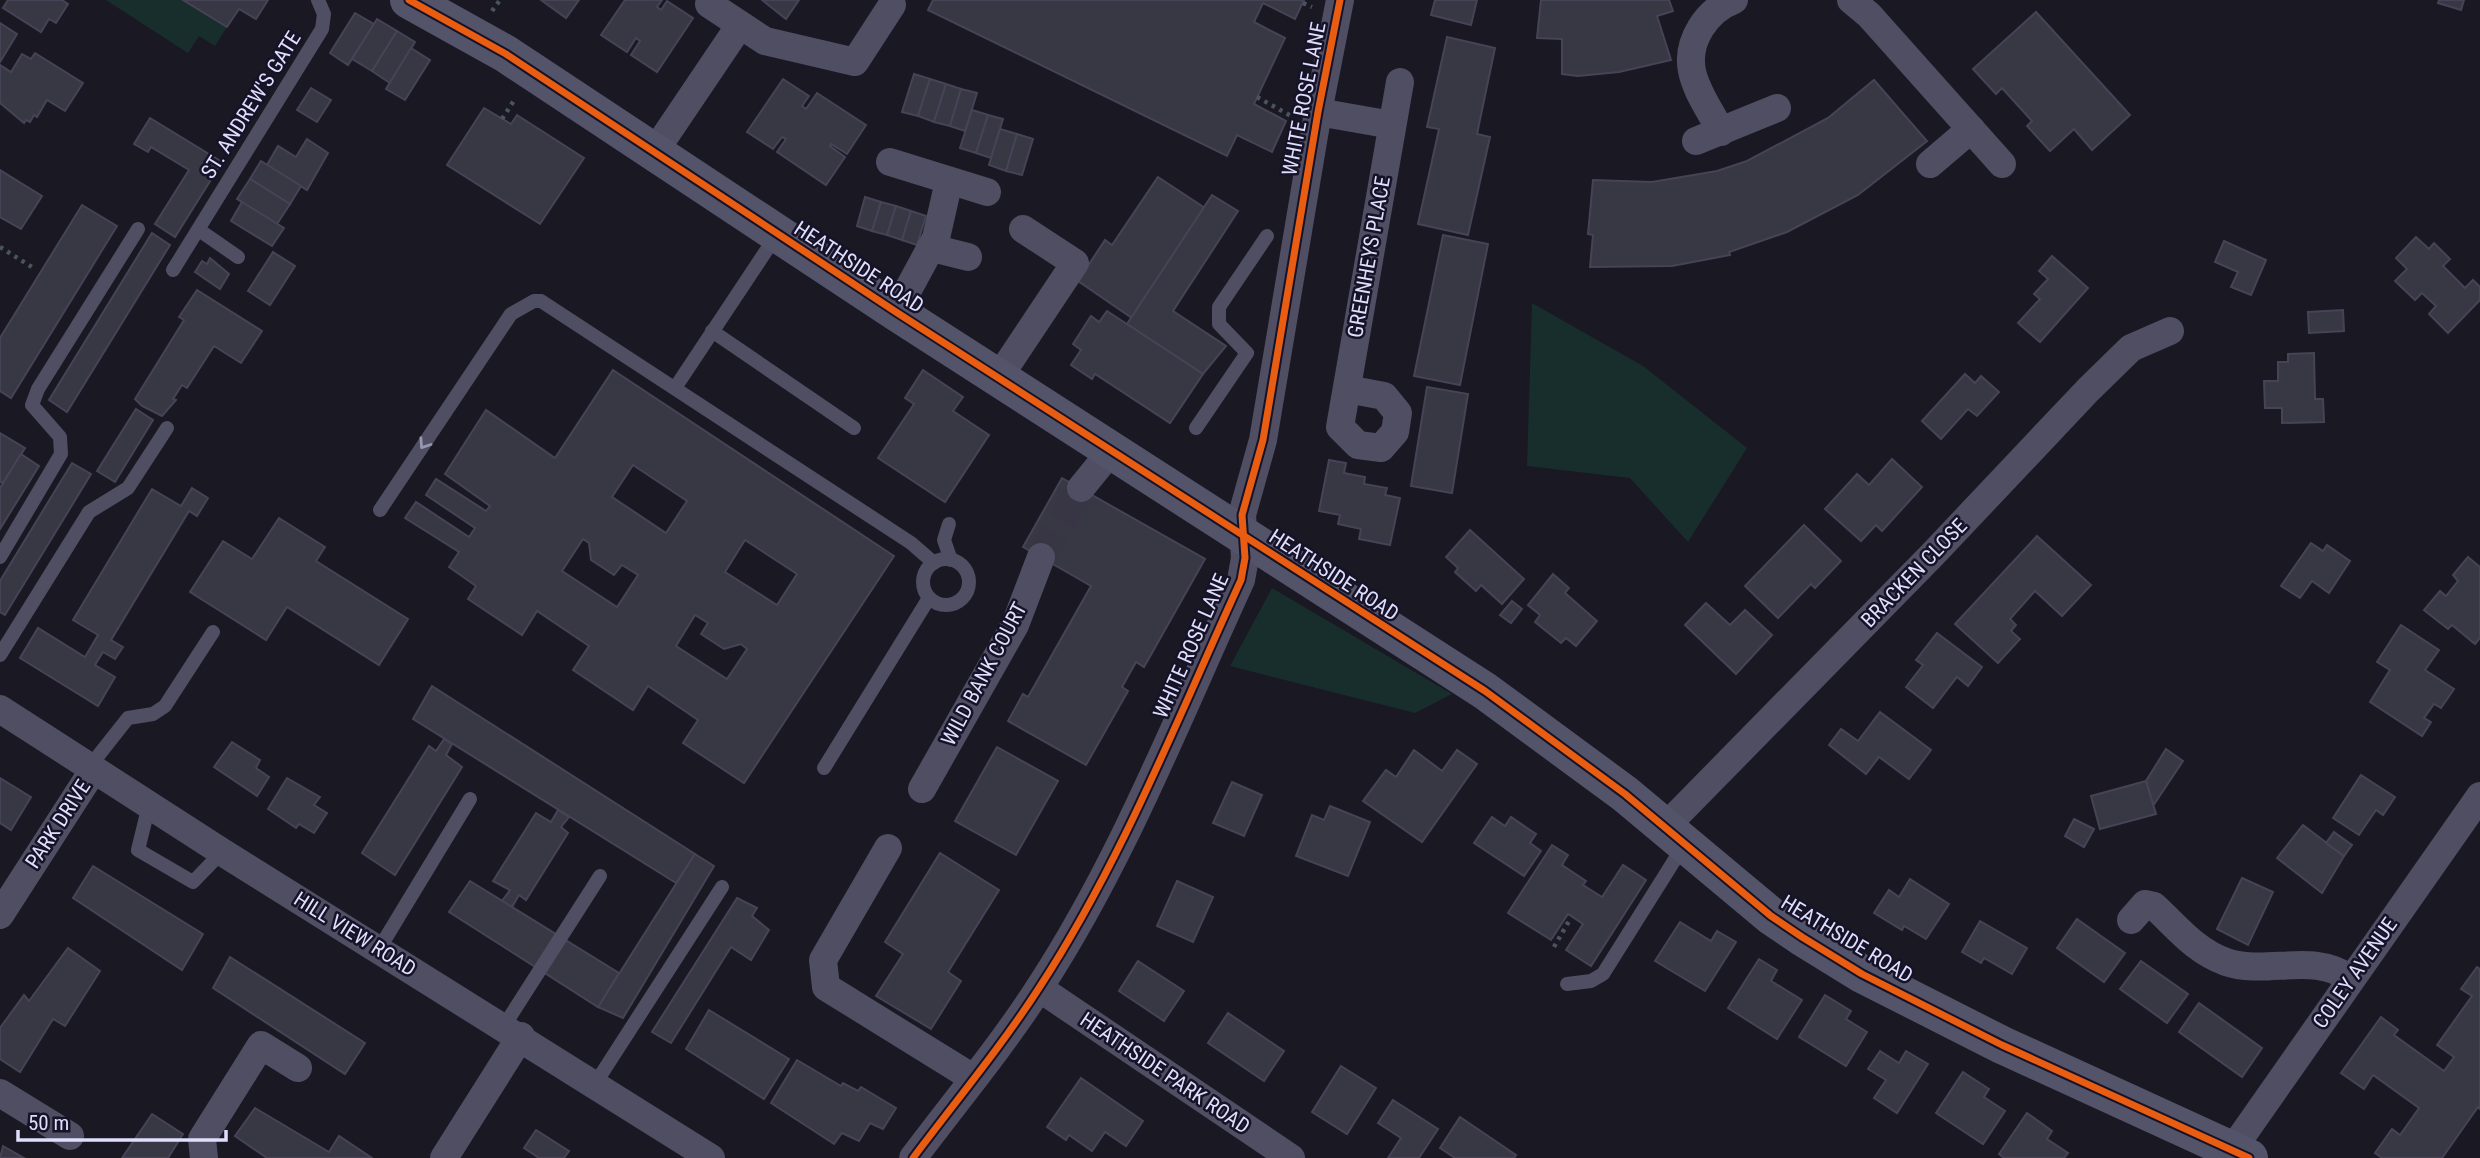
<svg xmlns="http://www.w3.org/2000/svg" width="2480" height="1158" font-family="'Roboto Condensed',sans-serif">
	<rect width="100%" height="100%" fill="#1a1823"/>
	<g fill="#172e2d">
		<polygon points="106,0 183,0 227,27 215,46 199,36 188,53"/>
		<polygon points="1532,303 1643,366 1747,448 1688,542 1630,478 1527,466"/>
		<polygon points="1272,588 1452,694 1415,713 1230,666"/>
	</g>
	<g fill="#383744" stroke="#474356" stroke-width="2" fill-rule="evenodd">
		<polygon points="8,0 62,0 68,4 56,23 49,19 41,32 3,8"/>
		<polygon points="183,0 268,0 256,19 239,9 227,27"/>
		<polygon points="541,0 579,0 566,18"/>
		<polygon points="625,0 662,0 657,7 661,10 667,1 693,18 657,72 631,55 640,41 636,38 627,52 601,35"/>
		<polygon points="762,0 799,0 786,19"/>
		<polygon points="933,0 1304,0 1295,19 1263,3 1254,22 1285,38 1254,104 1286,121 1272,152 1237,135 1227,156 928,10"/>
		<polygon points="1435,0 1477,0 1471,25 1431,15"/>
		<polygon points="1541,0 1669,0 1673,11 1657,16 1671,60 1619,72 1578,76 1562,74 1562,39 1537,38"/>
		<polygon points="2439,0 2464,0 2461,10 2438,3"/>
		<polygon points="2036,12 2130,115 2092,150 2074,129 2050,151 2027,126 2032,121 2002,88 1996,94 1973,69"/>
		<polygon points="355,13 374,24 348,65 330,53"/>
		<polygon points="377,19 397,31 372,71 352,59"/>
		<polygon points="0,23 17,34 0,62"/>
		<polygon points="397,31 415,42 390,83 372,71"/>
		<polygon points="1447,37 1495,48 1477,134 1490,137 1468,235 1418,224 1439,129 1427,127"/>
		<polygon points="411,48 430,60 405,100 386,89"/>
		<polygon points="35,53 83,83 65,111 47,100 37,117 34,115 30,122 26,120 24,123 0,103 0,65 11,72 22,54 31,59"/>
		<polygon points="914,74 930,79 918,116 902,112"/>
		<polygon points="783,79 809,96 802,106 806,109 817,93 866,125 847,154 831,144 830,146 845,157 826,185 777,152 786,139 782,137 773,149 747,132"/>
		<polygon points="930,79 946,84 934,122 918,116"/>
		<polygon points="1874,80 1927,141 1858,195 1787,232 1729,252 1730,255 1672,266 1590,267 1593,235 1588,234 1593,180 1652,182 1717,171 1747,161 1828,118"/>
		<polygon points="946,84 961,89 950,126 934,122"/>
		<polygon points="311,88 331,100 317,122 297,110"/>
		<polygon points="961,89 977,93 965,131 950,126"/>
		<polygon points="484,108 511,124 517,115 584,158 540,224 447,165"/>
		<polygon points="972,110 988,115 976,153 960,148"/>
		<polygon points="988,115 1003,119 991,158 976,153"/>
		<polygon points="150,118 222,162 175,237 155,224 189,170 151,147 148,152 134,144"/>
		<polygon points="1000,129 1017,134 1006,171 989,165"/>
		<polygon points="1017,134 1033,139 1022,175 1006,171"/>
		<polygon points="307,139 328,153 307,190 267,165 278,146 296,157"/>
		<polygon points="261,161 301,186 290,204 250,179"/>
		<polygon points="0,170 42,196 21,229 0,217"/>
		<polygon points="1158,177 1205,208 1132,318 1078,281 1105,240 1112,245"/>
		<polygon points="250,179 290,204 277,224 237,199"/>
		<polygon points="1212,195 1238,211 1173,311 1226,346 1203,374 1127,324"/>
		<polygon points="865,197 881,202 872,231 857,226"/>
		<polygon points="242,202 284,228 272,246 231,221"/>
		<polygon points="881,202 896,206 887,235 872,231"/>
		<polygon points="82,205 117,226 11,398 0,391 0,338"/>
		<polygon points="896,206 911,211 902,240 887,235"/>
		<polygon points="911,211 926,216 917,245 902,240"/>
		<polygon points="152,233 170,245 67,412 49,400"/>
		<polygon points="1443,235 1488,244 1460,385 1414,376"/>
		<polygon points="2416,237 2429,249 2434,243 2450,259 2443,266 2465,288 2473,280 2480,287 2480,300 2448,333 2429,314 2436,306 2422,293 2415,300 2395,281 2407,269 2396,258"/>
		<polygon points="2224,241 2266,260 2251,295 2231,287 2238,272 2215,262"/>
		<polygon points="273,252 295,266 270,305 248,291"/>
		<polygon points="2052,256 2088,288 2040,342 2018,323 2040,299 2034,294 2048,279 2039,271"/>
		<polygon points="210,258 229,274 220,289 195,272 202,261 207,264"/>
		<polygon points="197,290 262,331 241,363 214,346 187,388 182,385 173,399 176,400 162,416 142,406 135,399 184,320 179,317"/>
		<polygon points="2343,310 2344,331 2309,333 2308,312"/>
		<polygon points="1107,311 1203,374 1170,423 1095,374 1092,379 1071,365 1081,350 1073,344 1091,316 1099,322"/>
		<polygon points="2314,353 2315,399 2323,399 2324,422 2282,423 2282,408 2265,408 2264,381 2278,381 2278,362 2288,362 2288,354"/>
		<path d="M 613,370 L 894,556 L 744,783 L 683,743 L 698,720 L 648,686 L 633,710 L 573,670 L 589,646 L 537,611 L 522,635 L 468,599 L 476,586 L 449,567 L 459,552 L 405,518 L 416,502 L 469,537 L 475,528 L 426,495 L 436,479 L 486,511 L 490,506 L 445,474 L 486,410 L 555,458 ZM 633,465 L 687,501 L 666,533 L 612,497 ZM 583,539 L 589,543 L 591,560 L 614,575 L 622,565 L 638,575 L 617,607 L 562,571 ZM 745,540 L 797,574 L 777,605 L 725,572 ZM 695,615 L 708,623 L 701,634 L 724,649 L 741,644 L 747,649 L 727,679 L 676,646 Z"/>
		<polygon points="923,370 963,397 953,411 989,435 945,502 878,458 914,404 905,398"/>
		<polygon points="1965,374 1975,383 1981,376 1999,392 1977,416 1968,409 1941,439 1922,421"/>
		<polygon points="1427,387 1468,394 1452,493 1411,486"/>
		<polygon points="136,409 153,420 115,482 97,471"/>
		<polygon points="0,433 25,448 3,483 0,482"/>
		<polygon points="21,454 39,466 0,529 0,488"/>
		<polygon points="1892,459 1922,487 1882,531 1876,525 1861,541 1825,509 1857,474 1869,485"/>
		<polygon points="1329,460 1346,463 1344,473 1365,477 1364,484 1387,488 1385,495 1400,498 1390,545 1359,539 1361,529 1338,524 1340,515 1319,511"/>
		<polygon points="72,463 91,474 5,615 0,612 0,581"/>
		<polygon points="1062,478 1205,559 1144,667 1136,662 1122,687 1128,691 1086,765 1008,721 1023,694 1028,697 1091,586 1023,547"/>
		<polygon points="192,488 208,498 197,516 189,511 111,640 123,647 115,659 103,652 95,665 115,677 98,706 20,658 38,628 85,657 98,635 73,620 152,489 181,506"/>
		<polygon points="279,518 325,547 316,561 408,619 379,665 287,607 266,640 190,592 223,541 252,559"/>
		<polygon points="1804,525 1841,561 1815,588 1811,584 1778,618 1745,586"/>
		<polygon points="1470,530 1524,579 1502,604 1481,585 1476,591 1455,572 1458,568 1446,557"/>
		<polygon points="2037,536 2091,585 2062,616 2035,591 2010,619 2016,625 2011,631 2020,639 1998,663 1955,624"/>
		<polygon points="2311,543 2323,551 2327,545 2350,561 2329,593 2312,581 2300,598 2281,586"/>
		<polygon points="2468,557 2480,567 2480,638 2475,644 2452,625 2448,629 2424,610 2440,591 2446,596 2458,581 2453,575"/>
		<polygon points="1553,574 1569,588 1565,593 1597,621 1576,646 1566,638 1561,643 1535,622 1540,615 1528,605"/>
		<polygon points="1512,601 1522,609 1511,623 1500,615"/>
		<polygon points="1706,603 1730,625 1745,610 1772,635 1736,674 1685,625"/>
		<polygon points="2401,625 2439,650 2425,670 2454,689 2441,708 2434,704 2424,718 2431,722 2422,736 2370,702 2390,670 2377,662"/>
		<polygon points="1937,633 1982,667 1968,686 1957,677 1933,708 1906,687 1923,665 1916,660"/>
		<polygon points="432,686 695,854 676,883 413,719"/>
		<polygon points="1880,712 1931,750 1909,779 1879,757 1866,774 1829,745 1841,729 1858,741"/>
		<polygon points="444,739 452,744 446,755 462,767 395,875 362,853 429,746 436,751"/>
		<polygon points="232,742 260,760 256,768 269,777 257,796 214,767"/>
		<polygon points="997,747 1058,781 1016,855 955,821"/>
		<polygon points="2166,749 2183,761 2153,806 2146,781"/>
		<polygon points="1414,750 1442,771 1457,750 1477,764 1422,842 1363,801 1386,770 1396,777"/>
		<polygon points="2361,775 2395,797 2383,815 2376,810 2359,835 2333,818"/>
		<polygon points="0,778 31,797 11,830 0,823"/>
		<polygon points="287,778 320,797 314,805 327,813 314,833 299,824 296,828 268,809"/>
		<polygon points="2146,781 2156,814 2100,829 2091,796"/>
		<polygon points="1232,782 1262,795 1244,836 1213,823"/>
		<polygon points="1330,806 1370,822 1348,876 1296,856 1312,815 1324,820"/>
		<polygon points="558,810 569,817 561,827 568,833 526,900 519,895 512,907 502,901 510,890 493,881 536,813 551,822"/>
		<polygon points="1492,817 1505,826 1511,817 1536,834 1530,843 1541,851 1524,876 1474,843"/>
		<polygon points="2074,819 2094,829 2084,847 2065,836"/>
		<polygon points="2303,825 2344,856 2322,893 2277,858"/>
		<polygon points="2334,832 2352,845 2344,856 2326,843"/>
		<polygon points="1552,845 1568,855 1562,865 1586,881 1583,885 1602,897 1623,865 1646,880 1591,966 1566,950 1583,924 1568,914 1551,940 1508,913"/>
		<polygon points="940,853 999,890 948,972 961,981 931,1029 876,996 903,954 885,942"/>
		<polygon points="695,854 714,866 623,1018 598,1007"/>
		<polygon points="93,866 203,934 182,970 73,898"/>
		<polygon points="2242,878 2273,892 2248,945 2217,929"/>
		<polygon points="1910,879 1949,904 1926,939 1904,926 1902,930 1874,913 1889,890 1899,897"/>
		<polygon points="470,881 619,973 598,1007 449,912"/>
		<polygon points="1177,881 1213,897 1193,942 1157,926"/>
		<polygon points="737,898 757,908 752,916 769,930 751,960 731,947 671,1043 652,1032"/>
		<polygon points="2077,919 2125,953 2104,982 2057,948"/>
		<polygon points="1980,921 2027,948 2012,974 1984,958 1981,963 1962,952"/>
		<polygon points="1680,922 1711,941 1717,931 1736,942 1705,991 1655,961"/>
		<polygon points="68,948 100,971 65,1026 53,1019 20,1072 0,1059 0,1028 24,995 29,1001"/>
		<polygon points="230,957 365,1043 345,1074 213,988"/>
		<polygon points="1759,959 1777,970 1771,981 1802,1000 1777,1039 1728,1008"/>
		<polygon points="1138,961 1184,991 1164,1021 1119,991"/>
		<polygon points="2141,961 2188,994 2167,1023 2120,989"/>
		<polygon points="2477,967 2480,969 2480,1109 2478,1107 2442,1158 2382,1158 2375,1153 2392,1129 2400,1135 2419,1108 2373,1075 2364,1089 2341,1073 2381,1017 2398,1030 2394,1035 2444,1071 2454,1057 2437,1045 2472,996 2461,989"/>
		<polygon points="1825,995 1851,1011 1846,1019 1867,1032 1846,1066 1799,1037"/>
		<polygon points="2199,1003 2262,1048 2242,1077 2179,1032"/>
		<polygon points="709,1010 789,1059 764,1099 686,1049"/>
		<polygon points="1228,1013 1284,1051 1264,1081 1208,1043"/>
		<polygon points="1880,1051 1899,1063 1906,1051 1928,1064 1897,1113 1874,1098 1886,1080 1868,1069"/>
		<polygon points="797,1060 841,1086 843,1083 858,1091 861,1087 896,1108 883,1129 870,1123 859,1141 842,1133 834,1144 771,1103"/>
		<polygon points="1341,1066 1376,1088 1347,1134 1312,1112"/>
		<polygon points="1963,1072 1989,1089 1984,1097 2005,1111 1983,1144 1936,1113"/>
		<polygon points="1081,1078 1143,1121 1126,1146 1105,1132 1092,1151 1069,1135 1066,1140 1047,1127"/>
		<polygon points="1393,1100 1438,1129 1419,1158 1388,1158 1401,1138 1378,1123"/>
		<polygon points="255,1108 329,1152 339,1136 372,1158 267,1158 235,1136"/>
		<polygon points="2027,1113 2052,1131 2047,1139 2068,1153 2064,1158 2004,1158 1999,1154"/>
		<polygon points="152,1114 183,1134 168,1158 122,1158"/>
		<polygon points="1460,1117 1516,1155 1514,1158 1455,1158 1440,1148"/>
		<polygon points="536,1130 569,1151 564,1158 539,1158 524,1148"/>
		<polygon points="3,1146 24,1158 0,1158"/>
	</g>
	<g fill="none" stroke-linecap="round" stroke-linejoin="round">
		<polyline stroke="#383644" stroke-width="28" stroke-dasharray="28 14" stroke-linecap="butt" points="1041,557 1081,488"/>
		<g stroke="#49545f" stroke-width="4.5" stroke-dasharray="3.5 5" stroke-linecap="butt">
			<polyline points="1303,3 1312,7"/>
			<polyline points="492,11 500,0"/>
			<polyline points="1257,97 1291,116"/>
			<polyline points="502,119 515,99"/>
			<polyline points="0,247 35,269"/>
			<polyline points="1554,947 1569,921"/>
		</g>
		<g stroke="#4f4e63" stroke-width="14">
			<polyline points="199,230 238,257"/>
			<polyline points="173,270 322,29 324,14 318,0"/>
			<polyline points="712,331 854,428"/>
			<polyline points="675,388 776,236"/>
			<polyline points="1196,428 1247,353 1219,324 1219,307 1267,236"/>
			<polyline points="380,510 511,314 534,301 541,301 911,543 934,563"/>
			<polyline points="949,524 944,540 951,560"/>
			<polyline points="0,557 61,454 60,437 32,405 38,389 138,229"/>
			<circle cx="946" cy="582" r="23"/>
			<polyline points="0,655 89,512 128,488 167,428"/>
			<polyline points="90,766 128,718 153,714 165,706 213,632"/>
			<polyline points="824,768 929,598"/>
			<polyline points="149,805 138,850 193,882 222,852"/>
			<polyline points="379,949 470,799"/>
			<polyline points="1567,984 1591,981 1603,974 1684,845"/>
			<polyline points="504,1026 600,876"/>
			<polyline points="595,1084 722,887"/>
		</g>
		<g stroke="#4f4e63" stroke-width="28">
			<polyline points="1851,0 1869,15 2002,164"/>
			<polyline points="709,4 765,41 855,62 892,5"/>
			<polyline points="1318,112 1392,125"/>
			<path d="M 1721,132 C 1712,113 1696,92 1692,71 C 1686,41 1707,10 1734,0"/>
			<polyline points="1696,141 1777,108"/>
			<polyline points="655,151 740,25"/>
			<polyline points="890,162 987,192"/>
			<polyline points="1930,164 1971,129"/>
			<polyline points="932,248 968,257"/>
			<polyline points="896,312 936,238 949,181"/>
			<polyline points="999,377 1075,263 1023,229"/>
			<polyline points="1347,389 1384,396 1398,413 1395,432 1381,448 1358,445 1340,427 1400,82"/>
			<polyline points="1081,488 1112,450"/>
			<polyline points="0,709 222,852 711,1158"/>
			<polyline points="922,789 1015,625 1041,557"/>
			<polyline points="1665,827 1933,554 2088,390 2131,348 2170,331"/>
			<polyline points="888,848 823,960 826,987 973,1078"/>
			<polyline points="0,915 94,769"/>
			<path d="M 2131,920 L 2145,904 L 2154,906 C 2177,927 2195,951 2226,962 C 2267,976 2314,951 2351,979"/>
			<polyline points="1039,988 1291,1158"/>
			<polyline points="0,1093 70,1136"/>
			<polyline points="2232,1150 2480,796"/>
			<polyline points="204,1158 202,1139 261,1045 298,1068"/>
			<polyline points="444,1158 521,1036"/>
			<path d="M 913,1158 C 955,1102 1001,1047 1039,988 C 1122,861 1178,717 1241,580 L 1245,558 L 1242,515 L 1263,440 L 1318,112 L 1340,0"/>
		</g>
		<polyline stroke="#535369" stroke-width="38" points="409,0 506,54 896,312 1485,691 1625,794 1771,916 1802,937 1862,974 2002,1045 2249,1158"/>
		<g stroke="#161328" stroke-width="11">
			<g id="cycleway">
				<polyline points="409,0 506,54 896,312 1485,691 1625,794 1771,916 1802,937 1862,974 2002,1045 2249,1158"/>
				<path d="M 913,1158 C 955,1102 1001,1047 1039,988 C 1122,861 1178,717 1241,580 L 1245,558 L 1242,515 L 1263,440 L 1318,112 L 1340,0"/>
			</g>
		</g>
		<use href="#cycleway" stroke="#e95d12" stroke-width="7"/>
	</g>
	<defs><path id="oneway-chevron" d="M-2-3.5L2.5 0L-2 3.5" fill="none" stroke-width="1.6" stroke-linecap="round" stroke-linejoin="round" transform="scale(1.75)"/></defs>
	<use stroke="#9796b0" href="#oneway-chevron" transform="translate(424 444) rotate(124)"/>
	<g text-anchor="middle" stroke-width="5" stroke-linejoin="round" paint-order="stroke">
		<g font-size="21" fill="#dfdefc" stroke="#161328">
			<text transform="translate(1304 99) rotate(-79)" y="7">WHITE ROSE LANE</text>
			<text transform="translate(251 105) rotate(-58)" y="7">ST. ANDREW'S GATE</text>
			<text transform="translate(1369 257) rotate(-80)" y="7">GREENHEYS PLACE</text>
			<text transform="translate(859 267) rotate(33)" y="7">HEATHSIDE ROAD</text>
			<text transform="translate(1914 573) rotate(-46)" y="7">BRACKEN CLOSE</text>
			<text transform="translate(1334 575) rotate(33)" y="7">HEATHSIDE ROAD</text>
			<text transform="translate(1191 646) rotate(-66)" y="7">WHITE ROSE LANE</text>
			<text transform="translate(984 674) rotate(-62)" y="7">WILD BANK COURT</text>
			<text transform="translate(58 824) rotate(-57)" y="7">PARK DRIVE</text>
			<text transform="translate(355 934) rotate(32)" y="7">HILL VIEW ROAD</text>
			<text transform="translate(1847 939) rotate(31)" y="7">HEATHSIDE ROAD</text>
			<text transform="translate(2355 973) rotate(-55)" y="7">COLEY AVENUE</text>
			<text transform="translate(1165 1073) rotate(34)" y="7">HEATHSIDE PARK ROAD</text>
		</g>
	</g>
	<path d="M18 1130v10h208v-10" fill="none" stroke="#dfdefc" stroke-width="3.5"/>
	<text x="28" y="1130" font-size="21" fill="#dfdefc" stroke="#161328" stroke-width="5" paint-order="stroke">50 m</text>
</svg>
